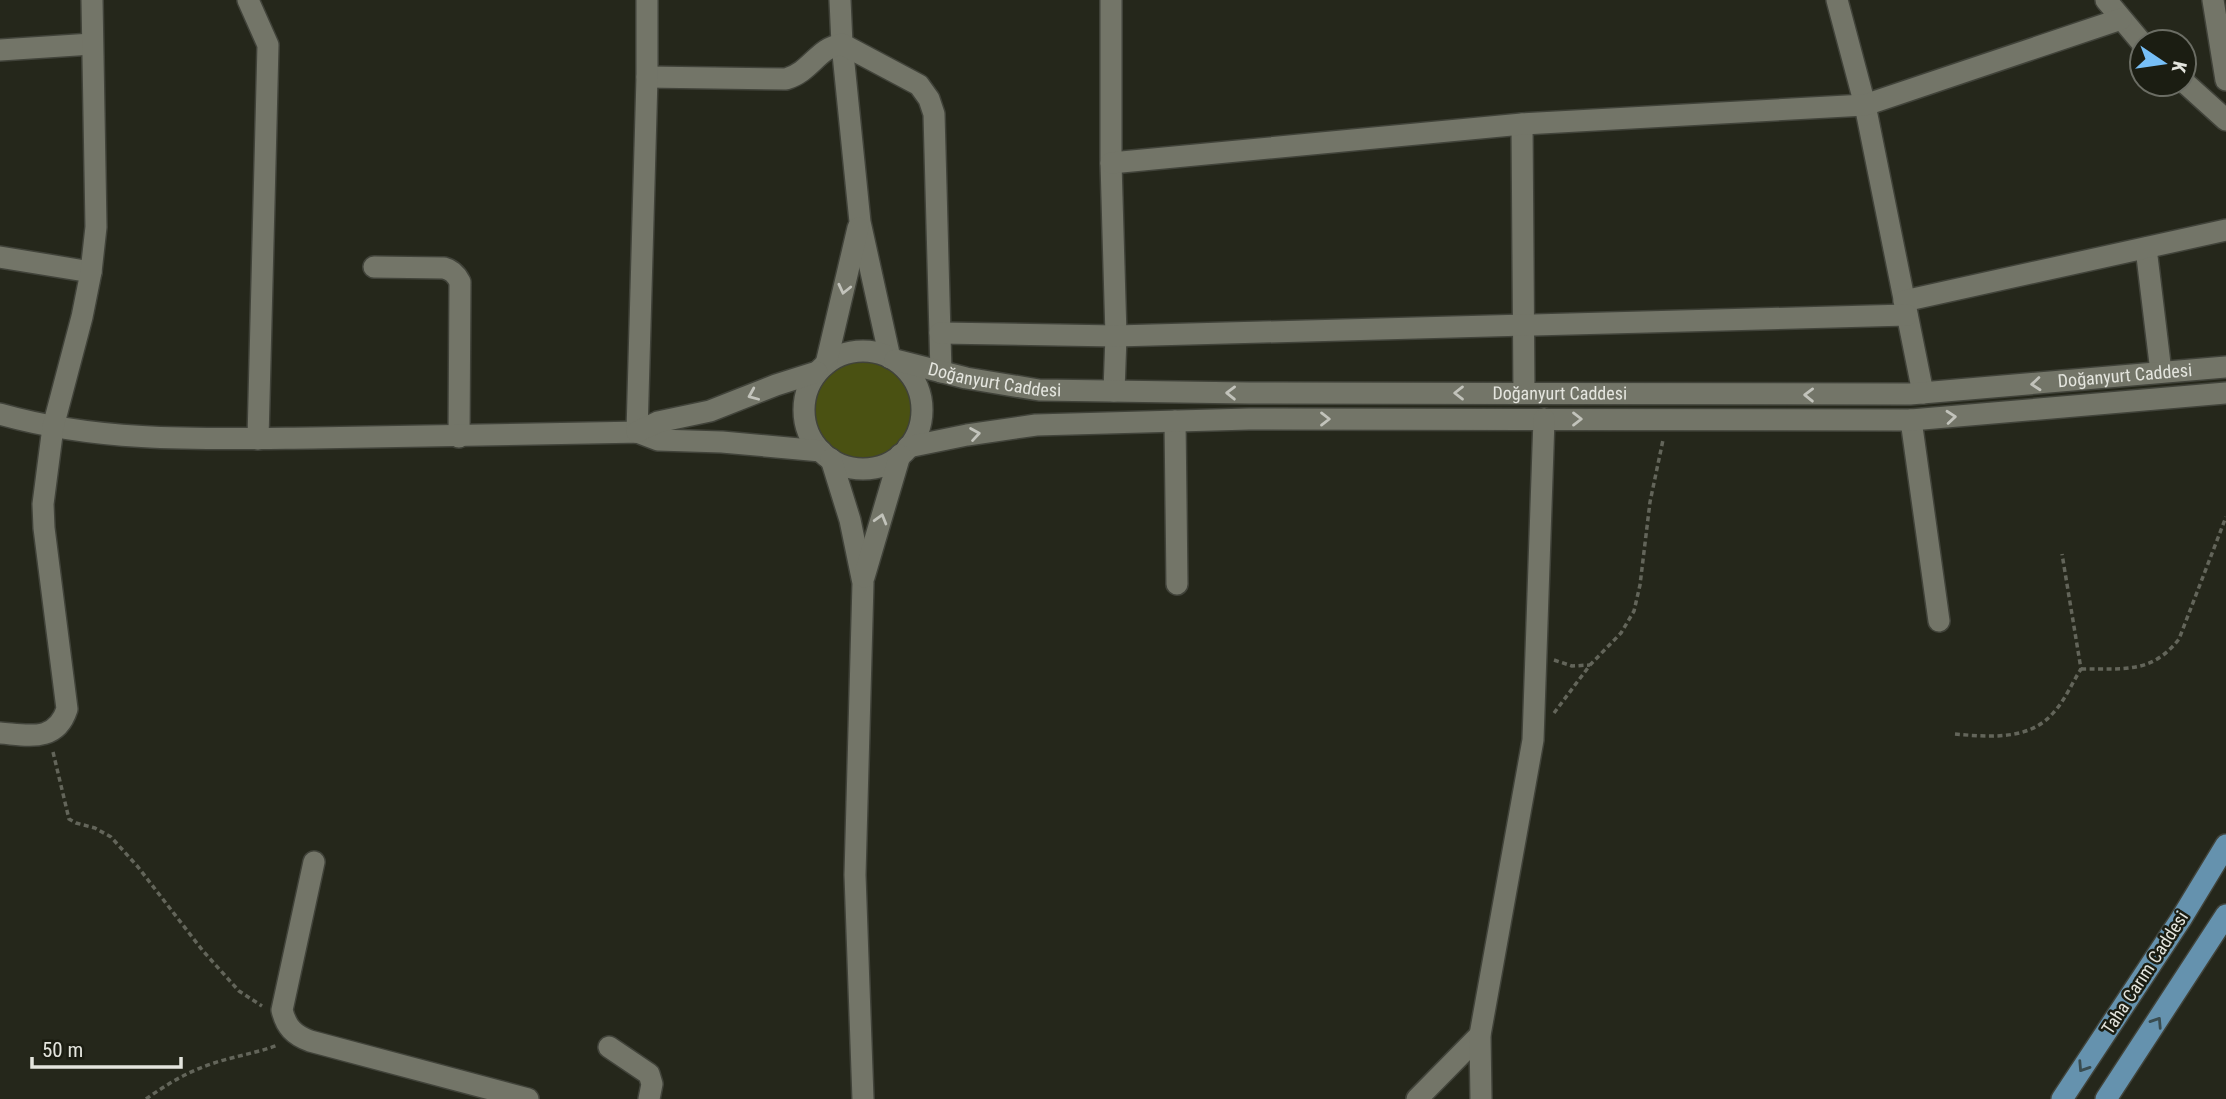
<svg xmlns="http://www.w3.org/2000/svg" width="2226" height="1099" font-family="'Roboto Condensed',sans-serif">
	<rect width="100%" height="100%" fill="#25271b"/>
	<circle fill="#4a5112" cx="863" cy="410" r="49"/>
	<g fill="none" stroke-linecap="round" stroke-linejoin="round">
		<g stroke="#41433a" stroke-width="24">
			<g id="minor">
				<polyline points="248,0 268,45 258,439"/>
				<polyline points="840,0 842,44 860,222 890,358"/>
				<polyline points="1111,0 1111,163 1116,336 1114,391"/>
				<polyline points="1837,0 1865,105 1923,393"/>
				<polyline points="2106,0 2142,43"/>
				<polyline points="2213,0 2226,80"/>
				<polyline points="0,50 92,44"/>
				<path d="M 647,77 L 786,79 C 812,71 817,48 842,44 L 919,85 L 929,99 L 934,114 L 941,372"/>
				<polyline points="2184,82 2226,120"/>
				<polyline points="1522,124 1524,393"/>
				<polyline points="1111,163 1522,124 1865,105 2121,19"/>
				<polyline points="2146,248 2161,372"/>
				<polyline points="0,257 91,272"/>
				<path d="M 374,267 L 444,268 C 452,270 456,274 460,282 L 459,437"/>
				<polyline points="1904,301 2226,230"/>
				<polyline points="940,333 1116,336 1907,315"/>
				<circle cx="863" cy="410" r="59"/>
				<path id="s1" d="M 895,360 L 966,378 L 1039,390 L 1249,393 L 1910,394 L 2226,367"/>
				<polyline points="826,364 858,228"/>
				<path d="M 0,414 C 102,443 207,439 312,438 C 421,437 529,435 637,432 L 658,440 L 722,442 L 821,451"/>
				<polyline points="1911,420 1939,621"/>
				<polyline points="1175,421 1177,584"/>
				<polyline points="637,432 647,77 647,0"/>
				<polyline points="637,432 658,422 710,411 776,385 817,372"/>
				<polyline points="908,447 967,435 1036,425 1249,419 1911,420 2226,393"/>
				<polyline points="831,459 850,520 863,583 855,875 863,1099"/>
				<polyline points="864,577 900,455"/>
				<path d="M 0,733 C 28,735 56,743 67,709 L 44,528 L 43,504 L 53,427 L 82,317 L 91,272 L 96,227 L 92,0"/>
				<path d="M 314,862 L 282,1010 C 286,1027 294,1035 310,1041 L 528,1099"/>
				<polyline points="609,1047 649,1074 652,1084 649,1099"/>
				<polyline points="1417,1099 1480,1035"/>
				<polyline points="1481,1099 1480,1035 1533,740 1544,419"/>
			</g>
		</g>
		<g stroke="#41433a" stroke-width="24">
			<g id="major">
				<polyline points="2062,1099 2181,919 2226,845"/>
				<polyline points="2106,1099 2226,915"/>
			</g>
		</g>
		<g stroke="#63655a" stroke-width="3.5" stroke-dasharray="5 3.5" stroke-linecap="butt">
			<polyline points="1554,660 1572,666 1590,665"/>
			<path d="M 2081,669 C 2122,668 2151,675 2179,639 L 2226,517"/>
			<polyline points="1554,713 1590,665 1621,633 1634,611 1640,585 1650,502 1663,440"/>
			<path d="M 1955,734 C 1989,737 2030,741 2054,712 C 2065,700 2072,683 2081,669 L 2062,554"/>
			<polyline points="53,752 69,819 76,823 95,828 111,837 138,867 203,951 239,991 262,1006"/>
			<path d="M 146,1099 C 167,1084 189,1071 214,1063 C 235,1056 257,1053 278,1045"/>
		</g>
		<use href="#minor" stroke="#737568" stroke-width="21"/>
		<use href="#major" stroke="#6592ae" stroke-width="21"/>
	</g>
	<defs><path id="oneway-chevron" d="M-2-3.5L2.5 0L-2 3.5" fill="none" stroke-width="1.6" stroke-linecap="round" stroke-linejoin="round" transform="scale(1.75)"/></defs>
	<g stroke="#c2c3bb">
		<use href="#oneway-chevron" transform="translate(844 289) rotate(103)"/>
		<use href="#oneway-chevron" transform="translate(2036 384) rotate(175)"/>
		<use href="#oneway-chevron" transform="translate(1231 393) rotate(-179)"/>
		<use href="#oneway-chevron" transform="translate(1459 393) rotate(-180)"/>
		<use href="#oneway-chevron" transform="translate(753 395) rotate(157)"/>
		<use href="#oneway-chevron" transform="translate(1809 395) rotate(-179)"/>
		<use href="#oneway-chevron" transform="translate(1951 417) rotate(-5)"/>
		<use href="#oneway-chevron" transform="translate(1325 419)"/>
		<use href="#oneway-chevron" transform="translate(1577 419)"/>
		<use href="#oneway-chevron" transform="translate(975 434) rotate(-9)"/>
		<use href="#oneway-chevron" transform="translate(881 519) rotate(-74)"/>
	</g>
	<g stroke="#394c50">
		<use href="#oneway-chevron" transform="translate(2157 1022) rotate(-57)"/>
		<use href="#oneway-chevron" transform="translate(2083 1067) rotate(123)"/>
	</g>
	<g text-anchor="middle" stroke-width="5" stroke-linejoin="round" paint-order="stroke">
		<g font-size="18" fill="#e4e5de" stroke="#1b1d12">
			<text dy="6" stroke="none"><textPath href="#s1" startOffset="1234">Doğanyurt Caddesi</textPath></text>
			<text dy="6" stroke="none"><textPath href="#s1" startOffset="102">Doğanyurt Caddesi</textPath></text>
			<text dy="6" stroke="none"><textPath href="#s1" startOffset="668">Doğanyurt Caddesi</textPath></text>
			<text transform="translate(2145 973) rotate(-57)" y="6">Taha Carım Caddesi</text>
		</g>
	</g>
	<g transform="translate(2163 63) rotate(103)"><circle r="33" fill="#1b1d12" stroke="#6b6d64" stroke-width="2"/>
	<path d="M0-5L12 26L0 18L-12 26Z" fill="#77bff7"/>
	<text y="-10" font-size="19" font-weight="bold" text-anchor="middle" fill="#e4e5de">K</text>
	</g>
	<path d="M32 1057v10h149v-10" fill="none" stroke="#e4e5de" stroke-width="3.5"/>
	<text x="42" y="1057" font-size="21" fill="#e4e5de" stroke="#1b1d12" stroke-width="5" paint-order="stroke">50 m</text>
</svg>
